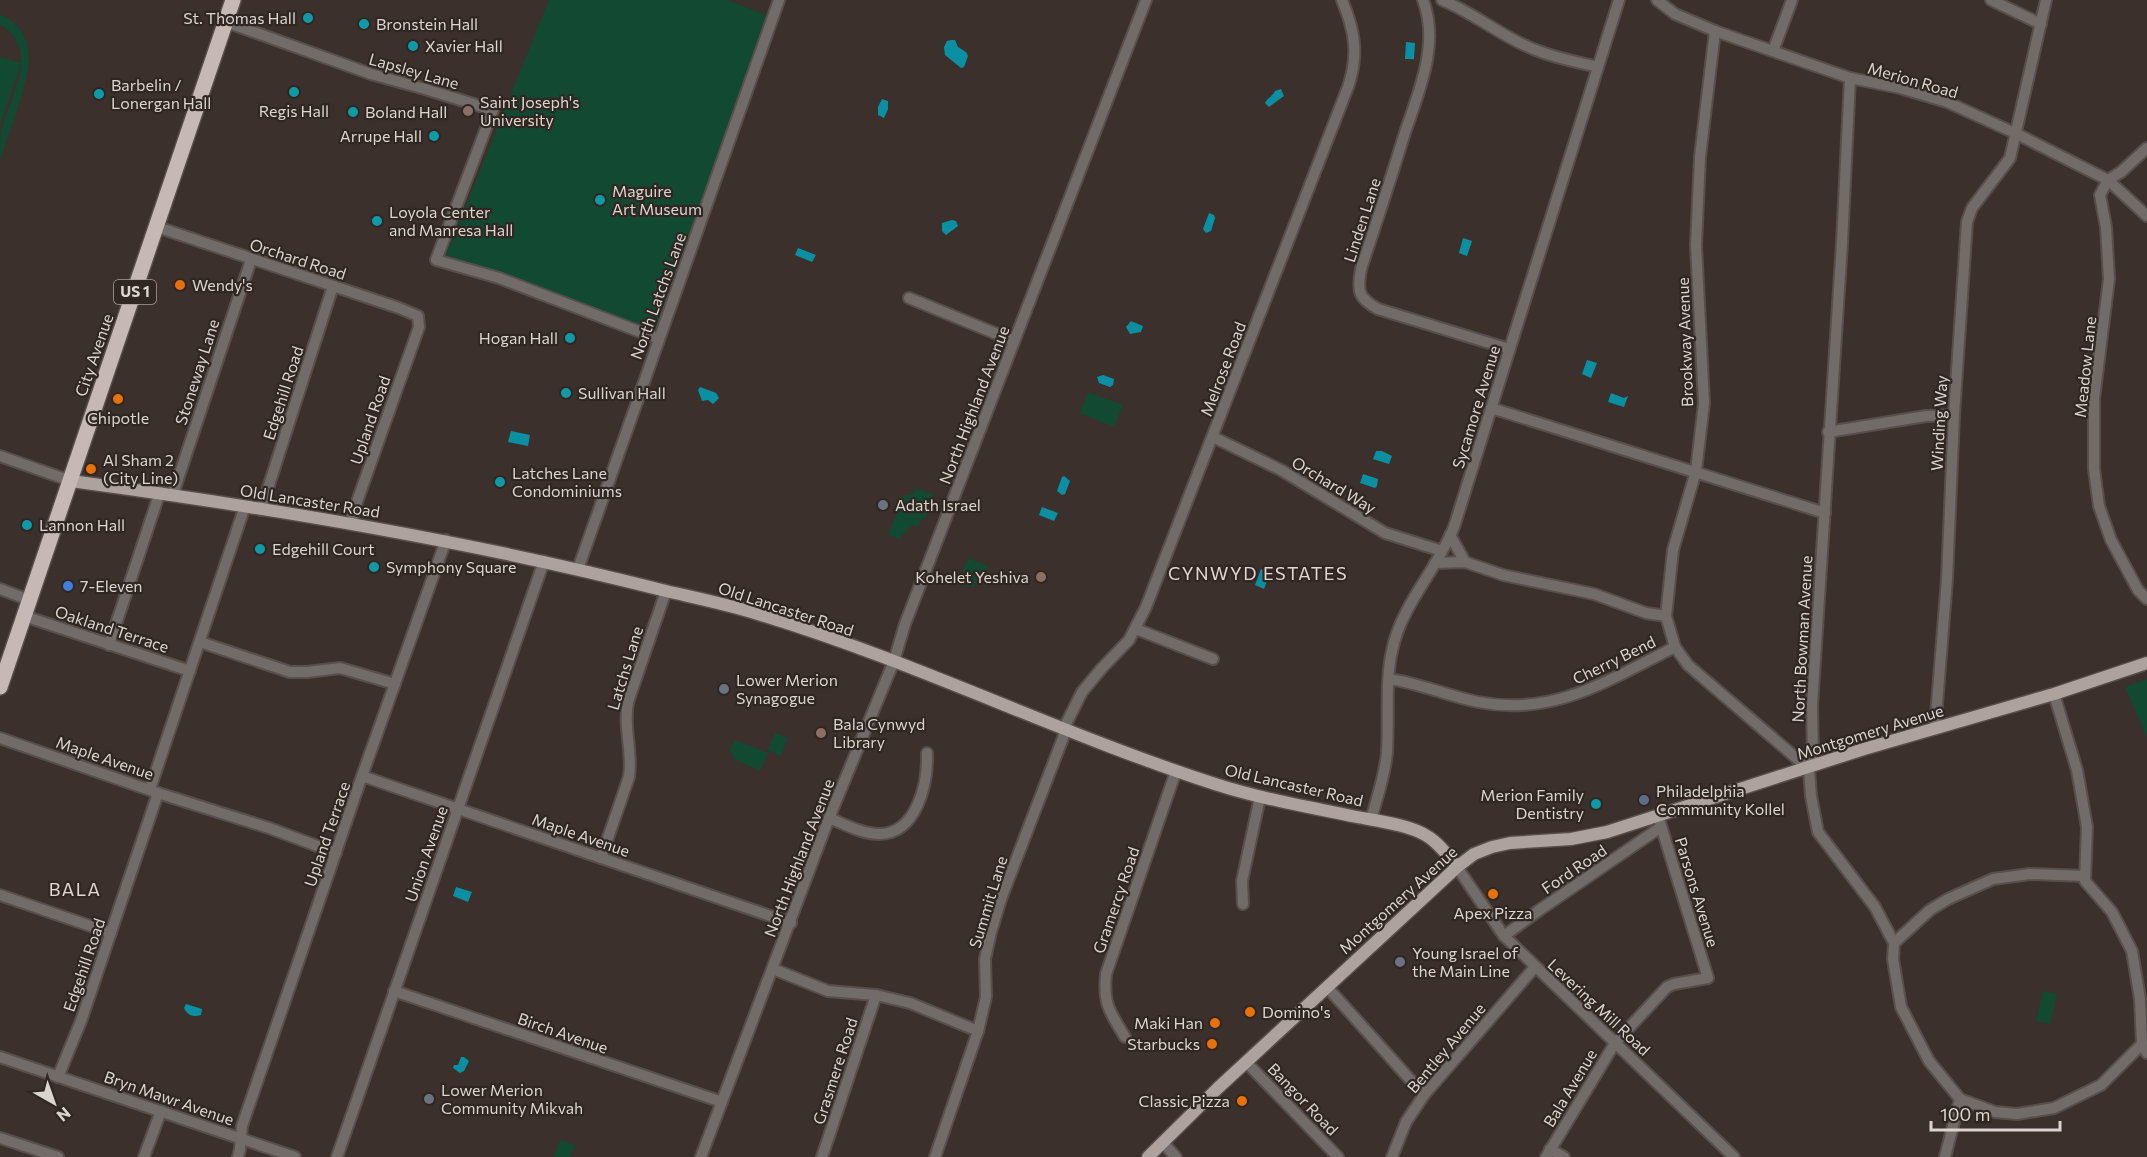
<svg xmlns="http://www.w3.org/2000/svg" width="2147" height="1157" font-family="Commissioner,sans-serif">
	<rect width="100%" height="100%" fill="#3b302c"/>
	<g fill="#124933">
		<polygon points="549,0 727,0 766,15 657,332 446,255"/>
		<path d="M 0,14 C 42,35 29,72 18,107 C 12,125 6,143 0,160 C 0,151 0,141 1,132 C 10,96 42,51 0,24 Z"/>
		<polygon points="0,57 21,63 0,125"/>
		<polygon points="1088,392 1123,405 1114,427 1080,413"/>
		<polygon points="916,488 934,495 926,517 922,518 918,526 913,525 902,535 900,539 888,535 904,495 913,494"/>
		<polygon points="968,558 988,566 982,581 977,580 974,588 958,582"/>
		<polygon points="2147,679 2147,737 2125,687"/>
		<polygon points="775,733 788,738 781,756 768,750"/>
		<polygon points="735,740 768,753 760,771 734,759 730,749"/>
		<polygon points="2043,991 2057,994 2050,1024 2036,1021"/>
		<polygon points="560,1140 575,1145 570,1157 554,1157"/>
	</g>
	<g fill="#0b90a3">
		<polygon points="951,40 955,40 958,47 966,52 968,56 964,67 961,68 945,55 944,47 947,41"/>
		<polygon points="1406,42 1415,43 1414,59 1405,59"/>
		<path d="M 1281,89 L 1284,96 L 1269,107 L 1265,103 C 1267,98 1272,97 1275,91 Z"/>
		<polygon points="882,99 888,101 888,109 884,118 878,115 878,107"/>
		<polygon points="1209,213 1214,215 1215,218 1211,231 1206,233 1203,229"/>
		<polygon points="952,220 956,221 958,226 946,235 942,231 942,223"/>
		<polygon points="1463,238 1472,241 1467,256 1459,253"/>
		<polygon points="798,248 816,255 812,262 795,255"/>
		<polygon points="1131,321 1143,326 1141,332 1130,334 1126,327"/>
		<polygon points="1587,360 1597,363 1591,378 1582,374"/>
		<polygon points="1103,375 1114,379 1113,385 1110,387 1099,383 1097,377"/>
		<polygon points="700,387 716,393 719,398 713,404 708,400 702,401 698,390"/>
		<polygon points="1611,393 1624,398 1628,396 1624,407 1608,402"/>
		<polygon points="511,431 530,435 528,446 508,442"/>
		<polygon points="1376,451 1382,451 1392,456 1389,464 1373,459"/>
		<polygon points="1363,474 1378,479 1377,486 1375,488 1360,483"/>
		<polygon points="1064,476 1070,481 1065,494 1062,495 1057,491 1062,477"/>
		<polygon points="1042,507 1058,513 1054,521 1039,515"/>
		<polygon points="1261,569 1270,573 1264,589 1255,585"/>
		<polygon points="456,887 472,892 468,902 453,896"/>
		<path d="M 186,1004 L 202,1009 L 201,1015 C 193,1017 188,1016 184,1008 Z"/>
		<polygon points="461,1057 464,1057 469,1061 464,1071 460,1073 453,1068 454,1065 458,1065"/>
	</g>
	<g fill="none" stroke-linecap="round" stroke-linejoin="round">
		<g stroke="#584e4a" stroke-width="14">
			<g id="minor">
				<path d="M 1423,0 C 1441,47 1416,97 1402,142 C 1389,185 1375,226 1361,269 C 1357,291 1358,298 1378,309 L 1509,349"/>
				<path d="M 1442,0 C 1469,11 1492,29 1518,42 C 1543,55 1571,61 1598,67"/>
				<polyline points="1657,0 1675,14 1715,31 1850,78 1900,88 1947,102 2017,134 2108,180 2147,216"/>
				<polyline points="1991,0 2041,24"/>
				<polyline points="226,22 371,74 425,89 493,110 436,260 499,278 659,339"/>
				<polyline points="1715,31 1700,157 1696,245 1704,403 1696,471 1673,550 1666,616 1675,647 1688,665 1809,769"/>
				<polyline points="1773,51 1792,0"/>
				<polyline points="1850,78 1842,243 1812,706 1813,758 1809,769 1811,796 1818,832 1875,907 1894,943 1893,959 1901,1007 1929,1061 1960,1099 1945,1157"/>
				<polyline points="2147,148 2121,172 2108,180 2100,195 2106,227 2109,279 2094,399 2094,469 2099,506 2111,540 2138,590 2147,599"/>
				<polyline points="157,227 399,308 418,316 419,327 353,513 352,524"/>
				<polyline points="909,298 1014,341"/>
				<polyline points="1491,408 1825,513"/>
				<polyline points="1828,432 1926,416 1954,415"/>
				<polyline points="1213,437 1281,470 1385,533 1442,551"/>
				<polyline points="0,456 71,481"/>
				<polyline points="173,494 251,260"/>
				<polyline points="261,510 333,286"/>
				<polyline points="1450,535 1465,562"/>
				<polyline points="1435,563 1465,562 1503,575 1594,594 1646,613 1666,616"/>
				<polyline points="578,569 779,0"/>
				<polyline points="0,589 29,600"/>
				<polyline points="24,616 190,671"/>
				<polyline points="1136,629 1213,659"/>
				<polyline points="200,642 290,672 307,672 340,668 395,684"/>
				<polyline points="109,645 160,492"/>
				<path d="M 1389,679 C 1419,683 1448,696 1478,702 C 1555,717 1610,679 1675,647"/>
				<polyline points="2054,694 2077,770 2087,827 2085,881 2112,912 2132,951 2140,999 2142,1044 2147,1053"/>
				<polyline points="1935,729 1947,579 1954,415 1967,222 1972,208 2010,158 2046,0"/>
				<polyline points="0,738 161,794 269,828 336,853"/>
				<polyline points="362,776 791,923"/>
				<polyline points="150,789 245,506"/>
				<path d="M 829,818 C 844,824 862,834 879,834 C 917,834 928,783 927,753"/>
				<path d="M 1371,820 C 1377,797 1385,776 1387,752 C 1389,721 1385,681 1392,651 C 1401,605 1437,570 1454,527 L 1619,0"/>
				<path d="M 601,858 L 629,777 C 633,752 623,728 628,702 L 666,591"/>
				<polyline points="1457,867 1504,936 1734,1157"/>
				<polyline points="0,895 111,933"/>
				<polyline points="1243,904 1242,881 1260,797"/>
				<polyline points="1504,936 1538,911 1661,827"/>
				<polyline points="1894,943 1930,910 1948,899 1993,879 2030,874 2085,876"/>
				<polyline points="773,969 828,991 876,995 910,1003 978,1031"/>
				<polyline points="1327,987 1424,1095"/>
				<polyline points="394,991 722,1102"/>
				<path d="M 1125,1037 C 1110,1012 1103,1005 1106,974 L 1176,771"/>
				<polyline points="0,1057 295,1157"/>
				<polyline points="1246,1062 1338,1157"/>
				<polyline points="58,1077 81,1021 158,793"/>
				<polyline points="1960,1099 1995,1112 2017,1114 2054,1108 2101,1085 2142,1044"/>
				<polyline points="0,1138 58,1157"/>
				<polyline points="1162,1142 1176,1157"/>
				<polyline points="1550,1149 1564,1157"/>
				<polyline points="144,1157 161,1111"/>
				<polyline points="238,1157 240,1149 242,1126 362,776 446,540"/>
				<polyline points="337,1157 544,561"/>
				<polyline points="701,1157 829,818 894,661 905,624 1146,0"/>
				<polyline points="822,1157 876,995"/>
				<path d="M 935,1157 L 978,1031 L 986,997 L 985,959 L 991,932 L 1001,899 L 1063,738 L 1067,722 L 1082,692 L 1102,668 L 1129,640 L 1146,607 L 1348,87 C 1359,55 1355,31 1342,0"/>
				<polyline points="1392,1157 1406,1122 1424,1095 1535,967"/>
				<polyline points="1546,1157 1615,1043 1667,987 1674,984 1708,978 1658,816"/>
			</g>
		</g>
		<g stroke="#584e4a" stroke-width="15">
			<g id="major">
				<path d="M 71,481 C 271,508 470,541 666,591 C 696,598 727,604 758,614 C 914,661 1060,734 1215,784 C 1261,799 1310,807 1357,817 C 1378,821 1410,825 1427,836 C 1439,843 1449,857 1457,867"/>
				<polyline points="1148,1157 1218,1088 1457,867 1474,854 1492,847 1510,843 1571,839 1607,832 1864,749 2054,694 2147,663"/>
			</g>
		</g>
		<g stroke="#584e4a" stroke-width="18">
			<polyline id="highway" points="0,687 233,0"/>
		</g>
		<use href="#minor" stroke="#716b6a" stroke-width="10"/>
		<use href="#major" stroke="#aea29f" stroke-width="12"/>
		<use href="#highway" stroke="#c6b8b4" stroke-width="15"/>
	</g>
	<g fill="#0f9aa8" stroke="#302722" stroke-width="2">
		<circle cx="308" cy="18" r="6"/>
		<circle cx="364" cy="24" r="6"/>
		<circle cx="413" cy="46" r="6"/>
		<circle cx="294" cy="92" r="6"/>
		<circle cx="99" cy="94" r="6"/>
		<circle cx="353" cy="112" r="6"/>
		<circle cx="434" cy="136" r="6"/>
		<circle cx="600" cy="200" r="6"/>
		<circle cx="377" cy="221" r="6"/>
		<circle cx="570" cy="338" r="6"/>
		<circle cx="566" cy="393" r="6"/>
		<circle cx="500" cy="482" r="6"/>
		<circle cx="27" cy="525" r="6"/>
		<circle cx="260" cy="549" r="6"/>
		<circle cx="374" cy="567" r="6"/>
		<circle cx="1596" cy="804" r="6"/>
	</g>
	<g fill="#8d6e63" stroke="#302722" stroke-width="2">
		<circle cx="468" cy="111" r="6"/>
		<circle cx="1041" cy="577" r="6"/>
		<circle cx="821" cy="733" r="6"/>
	</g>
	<g fill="#e8710a" stroke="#302722" stroke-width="2">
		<circle cx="180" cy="285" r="6"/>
		<circle cx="118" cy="399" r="6"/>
		<circle cx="91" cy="469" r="6"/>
		<circle cx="1493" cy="894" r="6"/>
		<circle cx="1250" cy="1012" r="6"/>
		<circle cx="1215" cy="1023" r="6"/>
		<circle cx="1212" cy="1044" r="6"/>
		<circle cx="1242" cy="1101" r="6"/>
	</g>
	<g fill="#6b7280" stroke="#302722" stroke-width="2">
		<circle cx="883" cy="505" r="6"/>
		<circle cx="724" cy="689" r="6"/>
		<circle cx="1400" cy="962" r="6"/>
		<circle cx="429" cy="1099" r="6"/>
	</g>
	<circle fill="#3f7fe0" stroke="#302722" stroke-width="2" cx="68" cy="586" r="6"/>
	<circle fill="#5c6f8a" stroke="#302722" stroke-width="2" cx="1644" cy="800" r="6"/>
	<g text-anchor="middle" stroke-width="4.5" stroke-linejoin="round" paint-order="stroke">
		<rect fill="#302722" stroke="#a8a09c" stroke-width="1.5" x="114" y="280" width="42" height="24" rx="4.5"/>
		<g font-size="15" font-weight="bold" fill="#dbd4d1">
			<text x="135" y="297">US 1</text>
		</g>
		<g font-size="16" fill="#dbd4d1" stroke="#302722" text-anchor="start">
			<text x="296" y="24" text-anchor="end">St. Thomas Hall</text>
			<text x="376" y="30">Bronstein Hall</text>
			<text x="425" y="52">Xavier Hall</text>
			<text x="111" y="91">Barbelin /<tspan x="111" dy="18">Lonergan Hall</tspan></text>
			<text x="480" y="108">Saint Joseph's<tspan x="480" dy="18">University</tspan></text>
			<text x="294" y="117" text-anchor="middle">Regis Hall</text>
			<text x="365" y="118">Boland Hall</text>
			<text x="422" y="142" text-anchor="end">Arrupe Hall</text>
			<text x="612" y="197">Maguire<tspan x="612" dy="18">Art Museum</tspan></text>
			<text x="389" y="218">Loyola Center<tspan x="389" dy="18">and Manresa Hall</tspan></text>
			<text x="192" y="291">Wendy's</text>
			<text x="558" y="344" text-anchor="end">Hogan Hall</text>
			<text x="578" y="399">Sullivan Hall</text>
			<text x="118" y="424" text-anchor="middle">Chipotle</text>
			<text x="103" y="466">Al Sham 2<tspan x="103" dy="18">(City Line)</tspan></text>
			<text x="512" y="479">Latches Lane<tspan x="512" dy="18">Condominiums</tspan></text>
			<text x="895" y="511">Adath Israel</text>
			<text x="39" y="531">Lannon Hall</text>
			<text x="272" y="555">Edgehill Court</text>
			<text x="386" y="573">Symphony Square</text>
			<text x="1029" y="583" text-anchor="end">Kohelet Yeshiva</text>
			<text x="80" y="592">7-Eleven</text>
			<text x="736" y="686">Lower Merion<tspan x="736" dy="18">Synagogue</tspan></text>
			<text x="833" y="730">Bala Cynwyd<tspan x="833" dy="18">Library</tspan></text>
			<text x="1656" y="797">Philadelphia<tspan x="1656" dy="18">Community Kollel</tspan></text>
			<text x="1584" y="801" text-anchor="end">Merion Family<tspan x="1584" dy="18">Dentistry</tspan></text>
			<text x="1493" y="919" text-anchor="middle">Apex Pizza</text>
			<text x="1412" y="959">Young Israel of<tspan x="1412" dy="18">the Main Line</tspan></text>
			<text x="1262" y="1018">Domino's</text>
			<text x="1203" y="1029" text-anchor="end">Maki Han</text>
			<text x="1200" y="1050" text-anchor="end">Starbucks</text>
			<text x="441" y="1096">Lower Merion<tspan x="441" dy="18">Community Mikvah</tspan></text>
			<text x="1230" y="1107" text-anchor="end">Classic Pizza</text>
		</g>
		<g font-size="16" fill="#dbd4d1" stroke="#302722">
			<text transform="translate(414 71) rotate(16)" y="6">Lapsley Lane</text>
			<text transform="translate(1913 80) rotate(16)" y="6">Merion Road</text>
			<text transform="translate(1362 220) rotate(-72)" y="6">Linden Lane</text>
			<text transform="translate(298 259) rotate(18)" y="6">Orchard Road</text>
			<text transform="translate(658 296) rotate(-70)" y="6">North Latchs Lane</text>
			<text transform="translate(1685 342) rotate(-92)" y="6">Brookway Avenue</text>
			<text transform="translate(94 355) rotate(-71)" y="6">City Avenue</text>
			<text transform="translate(2085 367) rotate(-84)" y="6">Meadow Lane</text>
			<text transform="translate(1223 369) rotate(-69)" y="6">Melrose Road</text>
			<text transform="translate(197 372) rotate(-72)" y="6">Stoneway Lane</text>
			<text transform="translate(283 393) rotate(-72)" y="6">Edgehill Road</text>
			<text transform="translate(974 405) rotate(-69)" y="6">North Highland Avenue</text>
			<text transform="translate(1476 407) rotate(-73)" y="6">Sycamore Avenue</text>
			<text transform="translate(370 420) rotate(-71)" y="6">Upland Road</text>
			<text transform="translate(1939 423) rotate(-87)" y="6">Winding Way</text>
			<text transform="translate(1334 485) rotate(31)" y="6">Orchard Way</text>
			<text transform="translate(310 501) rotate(9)" y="6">Old Lancaster Road</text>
			<text transform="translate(786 609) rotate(18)" y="6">Old Lancaster Road</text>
			<text transform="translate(112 629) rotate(18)" y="6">Oakland Terrace</text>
			<text transform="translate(1802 639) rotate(-87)" y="6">North Bowman Avenue</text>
			<text transform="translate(1614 660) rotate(-26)" y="6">Cherry Bend</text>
			<text transform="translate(625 668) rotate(-73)" y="6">Latchs Lane</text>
			<text transform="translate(1870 732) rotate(-17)" y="6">Montgomery Avenue</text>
			<text transform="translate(105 758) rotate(19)" y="6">Maple Avenue</text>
			<text transform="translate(1294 785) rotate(13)" y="6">Old Lancaster Road</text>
			<text transform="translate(327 834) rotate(-71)" y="6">Upland Terrace</text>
			<text transform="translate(581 835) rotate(19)" y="6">Maple Avenue</text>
			<text transform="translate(426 854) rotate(-71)" y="6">Union Avenue</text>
			<text transform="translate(799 858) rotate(-69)" y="6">North Highland Avenue</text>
			<text transform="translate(1574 869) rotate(-34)" y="6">Ford Road</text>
			<text transform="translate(1697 892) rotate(73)" y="6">Parsons Avenue</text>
			<text transform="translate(1116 900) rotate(-71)" y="6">Gramercy Road</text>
			<text transform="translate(1398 900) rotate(-42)" y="6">Montgomery Avenue</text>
			<text transform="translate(988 902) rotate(-73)" y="6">Summit Lane</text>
			<text transform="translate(84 965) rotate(-71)" y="6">Edgehill Road</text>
			<text transform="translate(1599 1007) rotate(43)" y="6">Levering Mill Road</text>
			<text transform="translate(563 1033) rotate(19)" y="6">Birch Avenue</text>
			<text transform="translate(1446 1048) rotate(-50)" y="6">Bentley Avenue</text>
			<text transform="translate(835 1071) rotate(-72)" y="6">Grasmere Road</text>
			<text transform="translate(1570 1088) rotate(-59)" y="6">Bala Avenue</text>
			<text transform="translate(169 1098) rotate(19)" y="6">Bryn Mawr Avenue</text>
			<text transform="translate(1303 1099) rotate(46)" y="6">Bangor Road</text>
		</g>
		<g font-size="18" letter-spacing="1.5" fill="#e3d5cf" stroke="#302722">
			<text x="1258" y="580">CYNWYD ESTATES</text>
			<text x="75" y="896">BALA</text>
		</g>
	</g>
	<g transform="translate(54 1103) rotate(140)" stroke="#302722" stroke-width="4.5" paint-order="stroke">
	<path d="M0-4.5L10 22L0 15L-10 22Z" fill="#dbd4d1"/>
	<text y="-9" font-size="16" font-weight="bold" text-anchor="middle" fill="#dbd4d1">N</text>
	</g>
	<path d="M1931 1121v9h129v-9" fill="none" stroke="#dbd4d1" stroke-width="3"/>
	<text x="1940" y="1121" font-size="18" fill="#dbd4d1" stroke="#302722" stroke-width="4.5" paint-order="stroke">100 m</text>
</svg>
